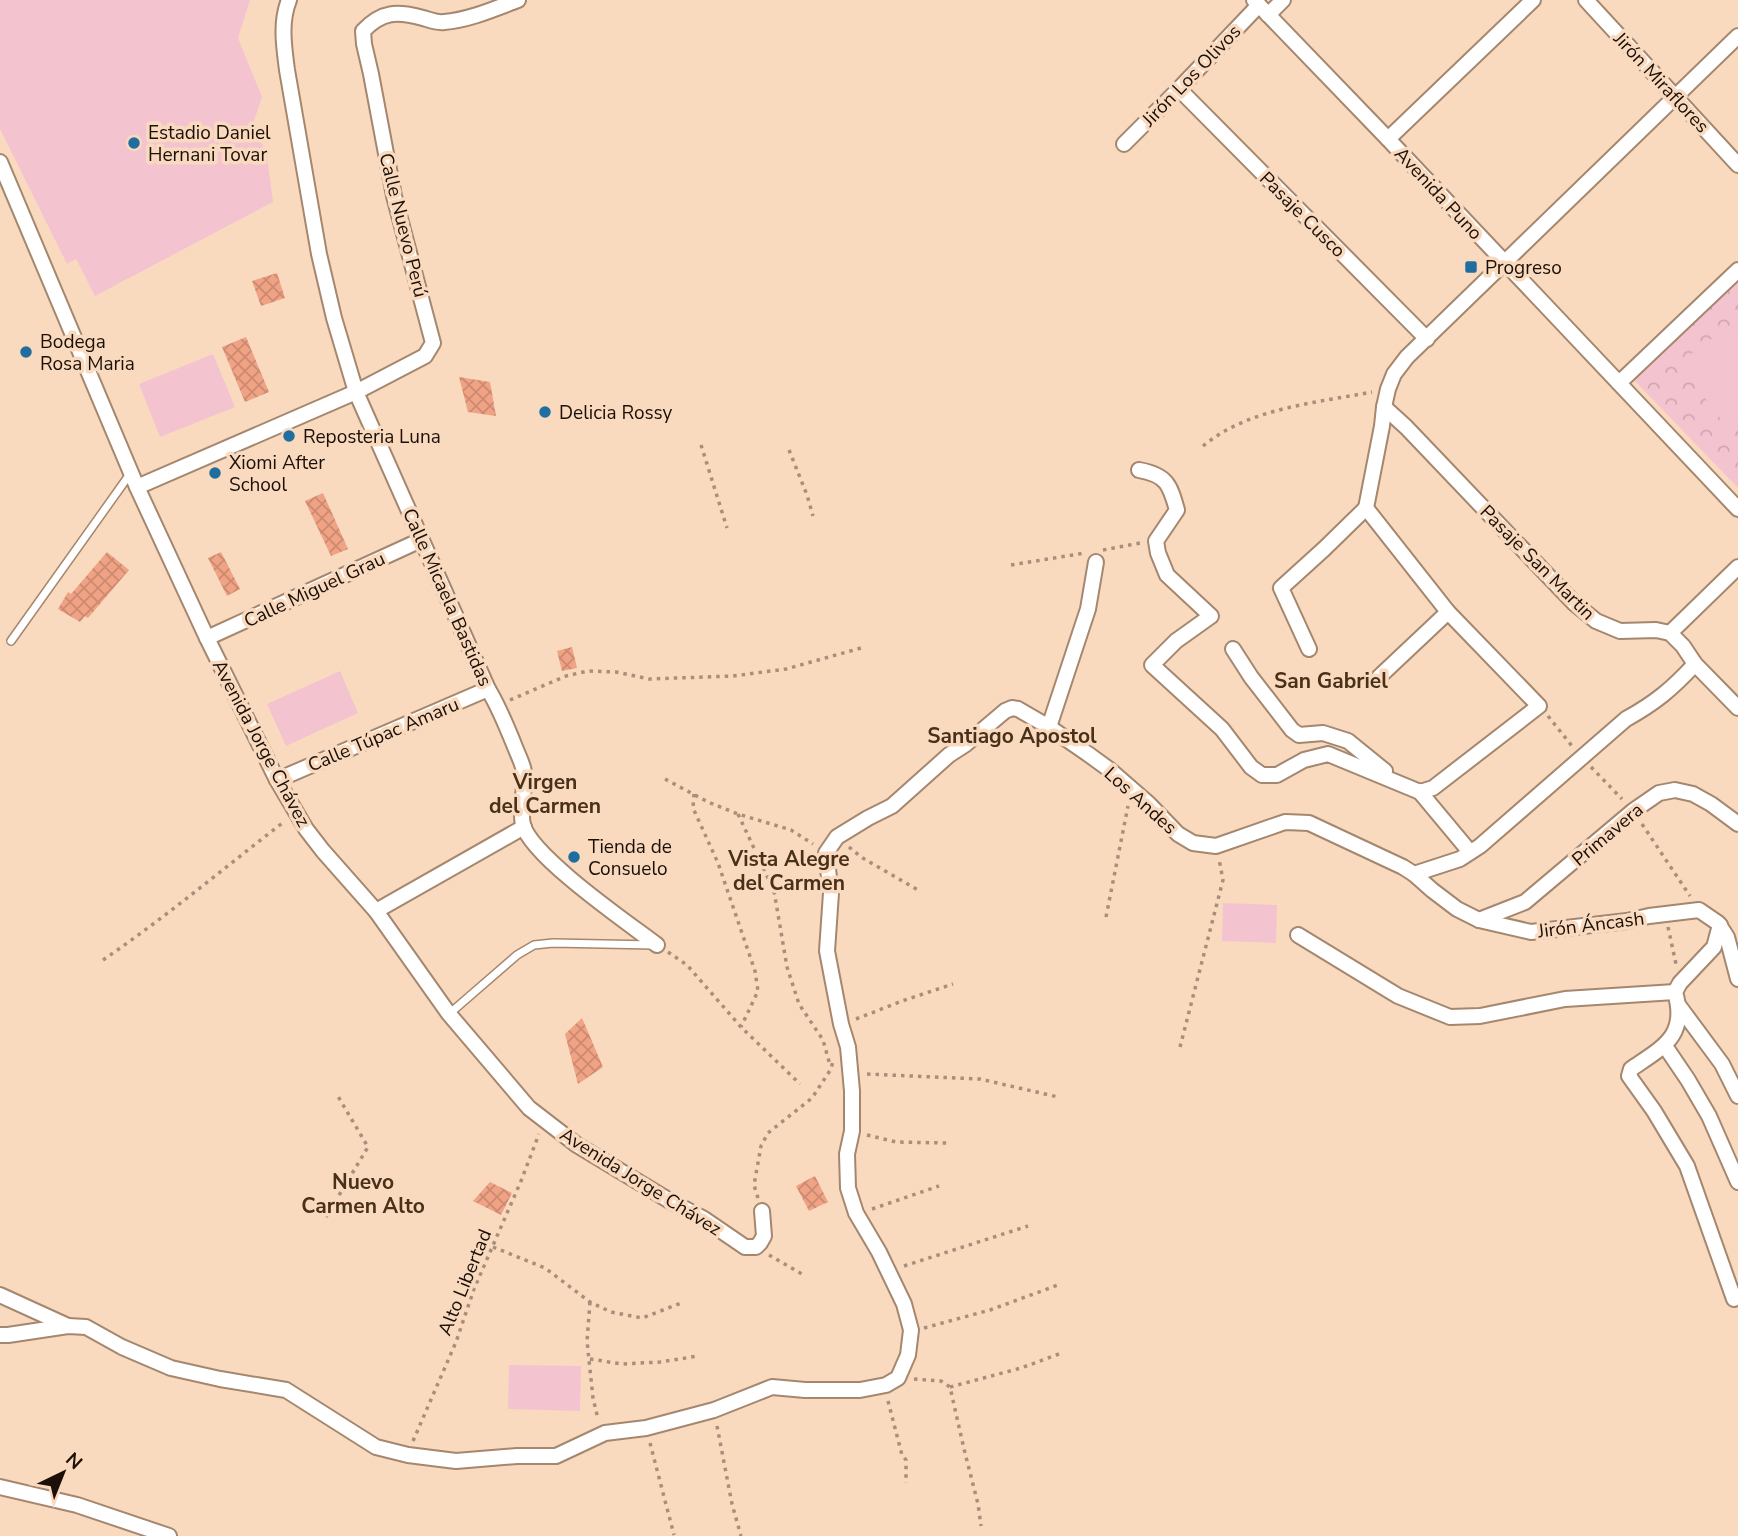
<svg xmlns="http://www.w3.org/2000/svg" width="1738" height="1536" font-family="'Nunito Sans',sans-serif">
	<defs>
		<pattern id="forest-crowns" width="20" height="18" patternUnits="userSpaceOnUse" patternTransform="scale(1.75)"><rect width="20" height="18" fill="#f3c4d0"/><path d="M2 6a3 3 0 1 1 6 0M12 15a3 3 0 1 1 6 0" fill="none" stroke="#d0a7b1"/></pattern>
		<pattern id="building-cross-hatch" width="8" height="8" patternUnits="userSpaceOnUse" patternTransform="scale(1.75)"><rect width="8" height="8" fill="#efa284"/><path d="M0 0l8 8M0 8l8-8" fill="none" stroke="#cc8a70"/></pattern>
	</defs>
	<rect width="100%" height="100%" fill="#fadabf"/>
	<polygon fill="url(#forest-crowns)" points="1738,279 1738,488 1634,380"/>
	<g fill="#f3c4d0">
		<polygon points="0,0 250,0 238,38 262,97 254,121 267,157 273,202 95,296 76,259 67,264 0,129"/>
		<polygon points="1738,319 1738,417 1726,426 1679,363"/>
		<polygon points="213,354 235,407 160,437 139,384"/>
		<polygon points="340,671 358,713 286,746 267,704"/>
		<polygon points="1223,903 1277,905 1276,943 1222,941"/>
		<polygon points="509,1365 581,1366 580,1411 508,1409"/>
	</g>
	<g fill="url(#building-cross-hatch)">
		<polygon points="277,273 285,298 261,306 252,281"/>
		<polygon points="246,337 269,392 245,402 222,347"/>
		<polygon points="459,377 490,382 496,416 468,412"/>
		<polygon points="323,493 348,549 331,556 305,501"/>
		<polygon points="107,552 129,570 88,618 85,616 80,622 58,609 68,592 71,594"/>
		<polygon points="221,552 240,589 227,596 208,558"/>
		<polygon points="572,647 577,668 562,671 557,651"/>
		<polygon points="582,1018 603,1067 578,1084 565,1034"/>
		<polygon points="815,1176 828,1202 809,1211 796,1186"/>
		<polygon points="490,1182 512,1193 501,1215 473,1201"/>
	</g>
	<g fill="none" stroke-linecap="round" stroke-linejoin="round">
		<g stroke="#a4876e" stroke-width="10">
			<g id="service">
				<polyline points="11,641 130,474"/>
				<polyline points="449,1014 517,955 534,945 553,943 654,945"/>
			</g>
		</g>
		<g stroke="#a4876e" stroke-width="18">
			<g id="minor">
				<path d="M 289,0 C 280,22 284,47 287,70 L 319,254 L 334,318 L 356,392 L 488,689 C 499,707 507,727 515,747 C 518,755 523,764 524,772 C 526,790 519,807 523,825 C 532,857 628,923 657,945"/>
				<polyline points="1254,0 1388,139 1738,509"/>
				<polyline points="1586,0 1738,165"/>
				<polyline points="1268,15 1283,0"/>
				<polyline points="1179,89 1427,339"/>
				<polyline points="1388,139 1533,0"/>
				<polyline points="1124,144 1179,89 1259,5"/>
				<polyline points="0,162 137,487 207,638 277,780 306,829 323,851 376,911 449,1014 529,1108 577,1145 670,1201 704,1219 745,1247 756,1247 760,1243 764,1236 762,1211"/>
				<polyline points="1619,383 1738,270"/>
				<polyline points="1384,407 1406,427 1574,603 1596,621 1620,631 1656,630 1670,633 1683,646 1695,664 1738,708"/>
				<path d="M 1139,470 C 1167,475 1170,485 1177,510 L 1156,541 L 1158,553 L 1167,575 L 1211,616 L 1176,641 L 1152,665 L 1222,729 L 1251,767 L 1262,775 L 1277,775 L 1304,760 L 1328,754 L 1420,792 L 1433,788 L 1539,706 L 1448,612 L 1366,508"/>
				<path d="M 137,487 L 356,392 L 425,356 L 433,343 L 394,196 L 371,74 L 364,44 L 363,31 C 382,11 397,11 423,18 C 430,20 437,23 444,22 C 469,20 494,9 518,0"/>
				<polyline points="1366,508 1382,426 1384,407 1388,389 1394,374 1407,357 1738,36"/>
				<polyline points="1670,633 1738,567"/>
				<polyline points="207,638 421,540"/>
				<polyline points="1233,649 1251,677 1292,730 1299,735 1323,733 1348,741 1385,771"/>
				<polyline points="1309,649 1281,588 1324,549 1366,508"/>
				<polyline points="1379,677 1448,612"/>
				<polyline points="1049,727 1088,609 1096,562"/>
				<polyline points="277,780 488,689"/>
				<polyline points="1420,792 1470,852"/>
				<polyline points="1414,874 1432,890 1457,909 1479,920 1531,932 1627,921 1649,916 1699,910 1718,923 1727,937 1738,979"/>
				<polyline points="376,911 524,827"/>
				<polyline points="1479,920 1525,902 1633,811 1659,793 1675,790 1693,794 1711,804 1738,824"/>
				<path d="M 1720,925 L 1714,947 L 1680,983 L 1675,992 C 1688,1036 1663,1047 1631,1069 L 1629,1076 L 1654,1111 L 1687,1166 L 1734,1299"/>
				<polyline points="1298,935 1398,996 1450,1017 1480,1016 1565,999 1675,992"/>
				<polyline points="1679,1006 1722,1064 1738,1096"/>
				<polyline points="1665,1046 1688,1080 1709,1116 1738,1182"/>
				<polyline points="0,1295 68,1326"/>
				<path d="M 0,1335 L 8,1335 L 68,1326 L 86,1327 L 122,1347 L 171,1368 L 220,1379 L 286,1390 L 376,1447 L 408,1455 L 456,1461 L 517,1456 L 556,1456 L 605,1433 L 646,1428 L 714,1410 L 772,1387 L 805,1390 L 860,1390 L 886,1385 L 898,1378 L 908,1355 L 911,1330 L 904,1304 L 879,1252 L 856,1213 L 848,1188 L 847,1154 L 852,1131 L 852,1091 L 848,1047 L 841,1024 L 827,951 L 831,893 L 826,853 L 837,837 L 868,818 L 892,806 L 949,755 L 966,744 L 1005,711 L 1012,708 L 1018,709 L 1049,727 L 1088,754 L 1110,770 L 1149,804 L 1178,834 L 1193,843 L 1216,846 L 1285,822 L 1309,823 L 1403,867 L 1414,874 L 1460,859 L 1480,846 L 1626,719 C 1655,703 1672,689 1695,664"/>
				<polyline points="0,1487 77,1505 169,1536"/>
			</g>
		</g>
		<g stroke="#a78f7b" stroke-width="3.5" stroke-dasharray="3.5 5" stroke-linecap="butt">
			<polyline points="701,445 727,528"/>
			<path d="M 1203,446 C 1249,408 1315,403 1372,392"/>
			<polyline points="789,450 807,495 813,516"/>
			<polyline points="1103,550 1140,543"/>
			<polyline points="1011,565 1085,553"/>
			<polyline points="510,700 566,676 588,671 616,672 649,679 733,676 786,669 861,648"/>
			<polyline points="1548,716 1572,746"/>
			<polyline points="1591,767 1622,799"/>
			<polyline points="665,779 708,802 738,814 791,830 813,844"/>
			<polyline points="694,794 693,808 718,863 755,971 758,991 741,1027"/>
			<polyline points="738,814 774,891 787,967 799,1004 823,1040 830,1065"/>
			<polyline points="1642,824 1690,896"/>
			<polyline points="849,847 861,857 918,890"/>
			<polyline points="1106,917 1128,806"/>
			<polyline points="1668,927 1676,964"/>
			<polyline points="668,952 687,965 741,1027 800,1084"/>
			<path d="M 103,960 C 166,917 224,868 285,821"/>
			<polyline points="856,1019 902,1001 953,984"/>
			<polyline points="1180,1047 1223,880 1219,859"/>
			<polyline points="867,1074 980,1079 1058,1097"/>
			<polyline points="867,1135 896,1142 949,1143"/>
			<polyline points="758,1198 754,1185 761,1146 768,1133 812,1098 831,1069 833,1061"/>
			<polyline points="872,1209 939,1186"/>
			<polyline points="326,1217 368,1147 336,1093"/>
			<polyline points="493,1247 545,1268 590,1302 611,1312 642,1318 684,1302"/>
			<polyline points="769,1255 802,1274"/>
			<polyline points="904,1266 1028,1226"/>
			<polyline points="590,1302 587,1341 593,1398 598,1419"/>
			<polyline points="924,1328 990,1310 1058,1285"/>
			<polyline points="590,1359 622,1364 660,1362 698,1356"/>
			<polyline points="914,1379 941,1381 950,1387 964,1449 978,1504 981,1526"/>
			<polyline points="950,1387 1021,1368 1059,1354"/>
			<polyline points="888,1401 902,1455 906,1460 906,1483"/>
			<polyline points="717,1426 732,1504 741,1536"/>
			<polyline points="413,1441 456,1342 474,1289 521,1181 539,1134"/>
			<polyline points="650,1443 674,1535"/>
		</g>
		<use href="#service" stroke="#fff" stroke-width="7"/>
		<use href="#minor" stroke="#fff" stroke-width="14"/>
	</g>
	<g fill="#206ea0" stroke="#fadabf" stroke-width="2.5">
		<circle cx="134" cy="143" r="7"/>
		<rect x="1464" y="260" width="14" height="14" rx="3.5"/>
		<circle cx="26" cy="352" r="7"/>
		<circle cx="545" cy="412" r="7"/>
		<circle cx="289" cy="436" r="7"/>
		<circle cx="215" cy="473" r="7"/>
		<circle cx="574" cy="857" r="7"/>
	</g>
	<g text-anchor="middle" stroke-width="7" stroke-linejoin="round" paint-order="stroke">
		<g font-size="19" fill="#1b1007" stroke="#fadabf">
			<text transform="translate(1191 75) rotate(-46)" y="7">Jirón Los Olivos</text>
			<text transform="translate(1662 82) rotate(47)" y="7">Jirón Miraflores</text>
			<text transform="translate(1439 193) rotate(47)" y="7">Avenida Puno</text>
			<text transform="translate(1303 214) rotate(45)" y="7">Pasaje Cusco</text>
			<text transform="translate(404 225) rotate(76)" y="7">Calle Nuevo Perú</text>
			<text transform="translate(1538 562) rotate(45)" y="7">Pasaje San Martin</text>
			<text transform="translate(314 589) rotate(-25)" y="7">Calle Miguel Grau</text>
			<text transform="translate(448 597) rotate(66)" y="7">Calle Micaela Bastidas</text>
			<text transform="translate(383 734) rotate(-23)" y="7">Calle Túpac Amaru</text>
			<text transform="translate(262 743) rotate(62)" y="7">Avenida Jorge Chávez</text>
			<text transform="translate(1141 800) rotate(42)" y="7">Los Andes</text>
			<text transform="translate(1607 834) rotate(-40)" y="7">Primavera</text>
			<text transform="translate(1591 924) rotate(-7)" y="7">Jirón Áncash</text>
			<text transform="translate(641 1181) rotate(32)" y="7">Avenida Jorge Chávez</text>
			<text transform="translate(464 1282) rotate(-68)" y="7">Alto Libertad</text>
		</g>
		<g font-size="19" fill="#1b1007" stroke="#fadabf" text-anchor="start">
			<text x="148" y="139">Estadio Daniel<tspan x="148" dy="22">Hernani Tovar</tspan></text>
			<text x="1485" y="274">Progreso</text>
			<text x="40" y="348">Bodega<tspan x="40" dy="22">Rosa Maria</tspan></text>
			<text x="559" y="419">Delicia Rossy</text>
			<text x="303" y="443">Reposteria Luna</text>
			<text x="229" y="469">Xiomi After<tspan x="229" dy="22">School</tspan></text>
			<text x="588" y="853">Tienda de<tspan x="588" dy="22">Consuelo</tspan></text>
		</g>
		<g font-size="21" font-weight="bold" fill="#493019" stroke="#fadabf">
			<text x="1331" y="688">San Gabriel</text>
			<text x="1012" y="743">Santiago Apostol</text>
			<text x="545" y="789">Virgen<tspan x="545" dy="24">del Carmen</tspan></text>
			<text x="789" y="866">Vista Alegre<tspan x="789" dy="24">del Carmen</tspan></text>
			<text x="363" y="1189">Nuevo<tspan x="363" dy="24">Carmen Alto</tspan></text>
		</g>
	</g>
	<g transform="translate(63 1473) rotate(43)" stroke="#fadabf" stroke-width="5" paint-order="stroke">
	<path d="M0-5L12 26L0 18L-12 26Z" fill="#1b1007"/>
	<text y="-10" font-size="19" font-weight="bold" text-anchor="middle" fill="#1b1007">N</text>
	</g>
</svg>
